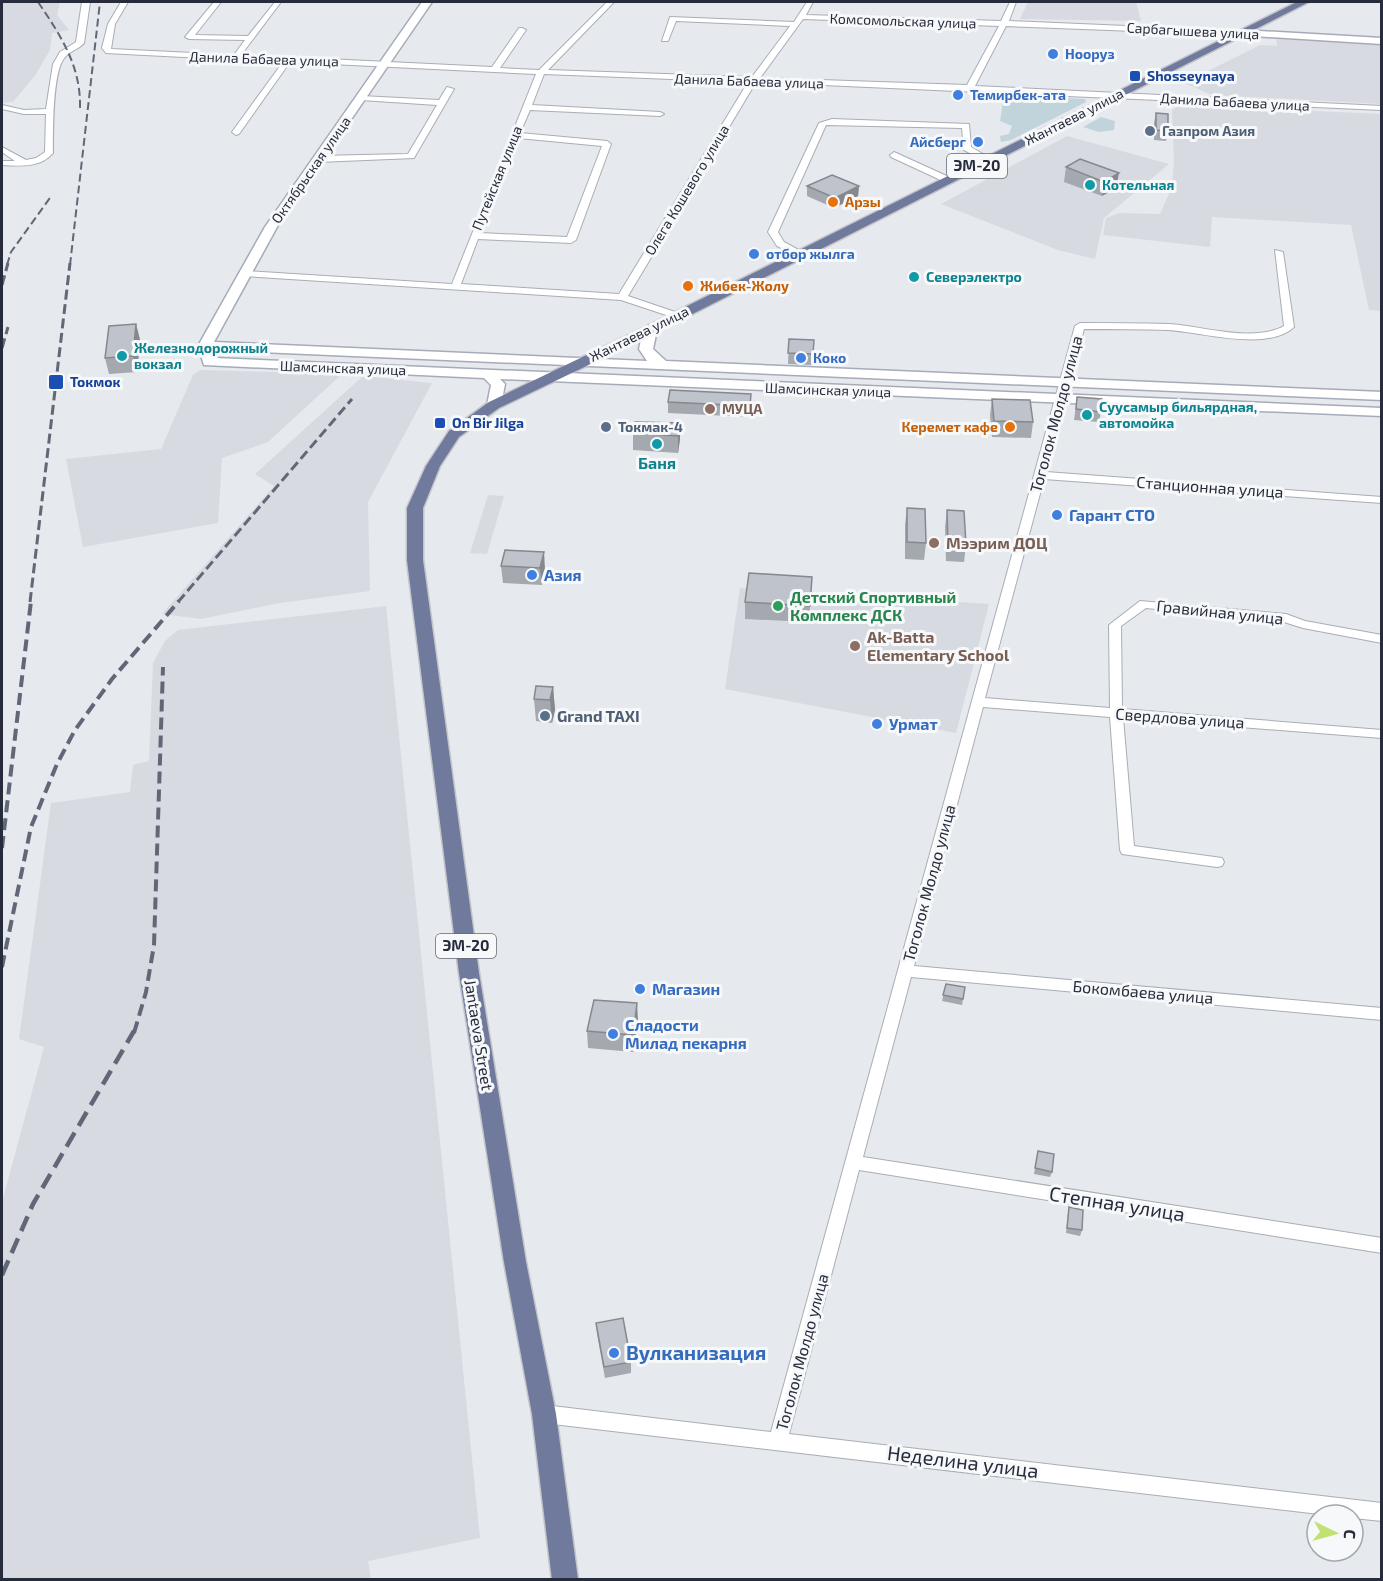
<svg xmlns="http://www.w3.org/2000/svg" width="1383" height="1581" font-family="'Exo 2',sans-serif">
	<rect width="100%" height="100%" fill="#e6e9ed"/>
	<g fill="#d7dbe1">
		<polygon points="2,2 60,2 57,15 69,30 52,33 50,50 36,74 13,102 2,103"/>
		<polygon points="1028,2 1136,2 1141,21 1020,19"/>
		<polygon points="1276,39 1381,44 1381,104 1212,95 1184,83 1260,45 1277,46"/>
		<polygon points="1180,105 1381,114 1381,311 1369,310 1351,225 1212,217 1210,247 1103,235 1106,218 1119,213 1160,214 1172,187 1174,160 1172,110"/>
		<polygon points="1067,136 1169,164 1104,218 1095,259 1058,250 941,204"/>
		<polygon points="200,370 342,374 268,442 222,458 218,523 83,547 66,459 161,449 193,375"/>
		<polygon points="363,376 432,383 368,502 370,591 280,603 201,619 162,614 274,486 255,474"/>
		<polygon points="488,495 504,496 487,554 470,553"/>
		<polygon points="740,588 989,604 956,733 725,689"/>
		<polygon points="386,606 480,1538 368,1561 371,1579 2,1579 2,1202 44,1047 19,1039 51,803 130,792 133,765 149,761 153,663 165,641 178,630"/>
	</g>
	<g fill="#c2d4db">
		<polygon points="1004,95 1085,99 1086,102 1011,140 1001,142 1000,136 1009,134 1012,126 1000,121"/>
		<polygon points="1101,117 1115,121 1114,130 1099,132 1083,127"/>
	</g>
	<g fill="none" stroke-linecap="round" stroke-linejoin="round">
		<g stroke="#a9adb5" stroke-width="2">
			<g id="street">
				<path d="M 82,2 L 90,2 L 84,43 C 79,49 70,51 65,57 C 52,71 53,132 53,153 C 40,168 20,166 2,165 L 2,161 L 15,161 L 2,152 L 2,147 L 26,160 L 36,158 L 45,152 L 46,114 L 24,114 L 2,109 L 2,105 L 24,110 L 46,109 L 53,64 L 60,52 L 76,42 Z"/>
				<path d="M 121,2 L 128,2 L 115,24 L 111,49 L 234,55 L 245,40 L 189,39 L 185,37 L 214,2 L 221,2 L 195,35 L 248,36 L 275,2 L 281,2 L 241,55 L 492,67 L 519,28 L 522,28 L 526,30 L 500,68 L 539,70 L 607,2 L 614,2 L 548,70 L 752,77 L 790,26 L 676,21 L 668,41 L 662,41 L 670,17 L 794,22 L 807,2 L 813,2 L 806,15 L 1001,21 L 1010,2 L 1016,2 L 1009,21 L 1242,31 L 1246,33 L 1242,35 L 1006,26 L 975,86 L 1382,106 L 1382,110 L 756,82 L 628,296 L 681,314 L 683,316 L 678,319 L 621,300 L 243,276 L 241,274 L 246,271 L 452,284 L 536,74 L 290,62 L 239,134 L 236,135 L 232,132 L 283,62 L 106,53 L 102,48 L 108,24 ZM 803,19 L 999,26 L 967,85 L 760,78 ZM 544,74 L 748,82 L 619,294 L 461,284 L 478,239 L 571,243 L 576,240 L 611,144 L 607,141 L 520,133 L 530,110 L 660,116 L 664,114 L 660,112 L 532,105 ZM 518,138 L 602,146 L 567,237 L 480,233 Z"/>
				<polygon points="447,87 454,89 414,158 318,162 314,159 318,156 408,154 437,105 361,100 357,98 361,96 439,100"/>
				<polygon points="832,119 969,124 971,147 993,160 986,162 964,150 962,128 826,125 778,232 784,242 806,254 798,256 777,246 768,232 819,123"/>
				<polygon points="894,152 951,178 952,180 945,182 891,157 890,155"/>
				<path d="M 1275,250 L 1283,252 L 1294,327 C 1268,352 1201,332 1168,330 C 1140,329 1112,329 1084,329 L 1046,472 L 1382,497 L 1382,503 L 1044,479 L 985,698 L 1110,708 L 1109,625 L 1140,601 L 1286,614 L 1305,621 L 1382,635 L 1382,643 L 1303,628 L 1284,622 L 1146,608 L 1121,626 L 1122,709 L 1382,730 L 1382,738 L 1123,718 L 1134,846 L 1222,858 L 1224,862 L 1222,866 L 1217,867 L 1122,854 L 1120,850 L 1110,717 L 983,707 L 914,966 L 1382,1008 L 1382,1020 L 911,977 L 863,1157 L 1382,1238 L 1382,1253 L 859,1170 L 789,1434 L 1382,1503 L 1382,1521 L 1353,1518 L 1353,1515 L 1328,1515 L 544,1423 L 538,1420 L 535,1414 L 538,1408 L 544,1405 L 771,1432 L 1075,326 L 1080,323 C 1110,323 1139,323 1169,324 C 1202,326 1254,343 1284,326 Z"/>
			</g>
		</g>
		<g stroke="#a6abb8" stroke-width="3">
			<g id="secondary">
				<polygon points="422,2 432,2 277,227 214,342 647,361 639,349 643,330 650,326 657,330 653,349 666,361 1382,392 1382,400 213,350 215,358 1382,408 1382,416 500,379 505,384 501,405 494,409 487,405 491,385 484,378 204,365 198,346 265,227"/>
				<polygon points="1242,30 1382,38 1382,44 1238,35 1238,31"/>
			</g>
		</g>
		<g stroke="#c3c4c9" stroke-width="3">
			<polygon id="primary" points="1297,2 1309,2 655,333 499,408 459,437 440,466 423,508 423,560 479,973 526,1262 556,1414 578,1580 552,1580 532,1414 504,1262 459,973 407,560 407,508 426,466 449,431 489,402 645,327"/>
		</g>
		<use href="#street" fill="#fff" fill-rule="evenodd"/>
		<use href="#secondary" fill="#fff" fill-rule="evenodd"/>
		<use href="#primary" fill="#707a9d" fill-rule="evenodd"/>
		<g stroke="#626778" stroke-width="2" stroke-dasharray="8 4" stroke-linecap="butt">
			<path d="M 38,2 C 61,36 81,66 80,108"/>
			<polyline points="7,265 11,252 52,195"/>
			<polyline points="70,265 100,2"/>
		</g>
		<g stroke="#626778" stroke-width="3" stroke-dasharray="10 4.5" stroke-linecap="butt">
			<polyline points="2,285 8,263"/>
			<polyline points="2,348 8,327"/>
			<polyline points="30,602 70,263"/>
			<polyline points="178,602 352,399"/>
		</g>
		<g stroke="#626778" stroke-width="4" stroke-dasharray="12 6" stroke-linecap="butt">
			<polyline points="2,848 31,601"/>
			<polyline points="2,967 31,827 57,764 75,730 112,679 179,601"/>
			<polyline points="134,1033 146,992 154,945 163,667"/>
		</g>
		<polyline stroke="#626778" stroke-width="4.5" stroke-dasharray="16 8" stroke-linecap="butt" points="2,1275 33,1204 134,1031"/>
	</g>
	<g fill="#a4a8af">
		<polygon points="1156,113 1168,131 1166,141 1154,140 1154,123"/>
		<polygon points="1080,159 1116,188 1102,196 1064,182 1066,167"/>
		<polygon points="807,186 859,186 858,196 834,208 807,196"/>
		<polygon points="136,324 140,340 137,372 109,374 105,358"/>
		<polygon points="789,339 814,340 812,365 788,364"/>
		<polygon points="751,394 750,417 668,413 668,402"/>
		<polygon points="1077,397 1101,412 1099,422 1074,420"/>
		<polygon points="992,399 1033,422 1031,438 992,437 990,415"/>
		<polygon points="680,423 680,439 678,453 633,450 633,433"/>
		<polygon points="907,508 926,543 924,560 905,559 905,525"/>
		<polygon points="947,510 966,545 964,562 946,561 945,527"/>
		<polygon points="505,550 545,569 542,585 503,583 501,566"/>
		<polygon points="812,577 809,622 745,619 745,602"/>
		<polygon points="553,687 555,710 552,723 536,721 534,699"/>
		<polygon points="946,984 965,987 962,1005 942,1001"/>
		<polygon points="638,1020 633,1052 588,1048 587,1031"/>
		<polygon points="1038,1151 1052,1172 1050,1177 1034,1174"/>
		<polygon points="1069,1207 1082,1230 1080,1236 1066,1233 1068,1213"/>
		<polygon points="596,1323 631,1362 631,1373 605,1378 597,1334"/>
	</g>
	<g fill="#86888e">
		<polygon points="1119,173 1116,188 1102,196 1104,182"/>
		<polygon points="859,186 858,196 834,208 835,198"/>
		<polygon points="136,324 140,340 137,372 133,356"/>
		<polygon points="680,423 680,439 678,453 678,436"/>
		<polygon points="544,552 545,569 542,585 540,568"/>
		<polygon points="553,687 555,710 552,723 550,700"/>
		<polygon points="637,1003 638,1020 633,1052 633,1035"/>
	</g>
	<g fill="#bfc3cb" stroke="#86888e" stroke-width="1.5">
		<polygon points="1156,113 1168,114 1168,131 1156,130"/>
		<polygon points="1080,159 1119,173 1104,182 1066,167"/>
		<polygon points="832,175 859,186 835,198 807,186"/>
		<polygon points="136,324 133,356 105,358 109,326"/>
		<polygon points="789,339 814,340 813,354 788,353"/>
		<polygon points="670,390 751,394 750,406 668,402"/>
		<polygon points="1077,397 1102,399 1101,412 1076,409"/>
		<polygon points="992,399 1030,400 1033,422 994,421"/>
		<polygon points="635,422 680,423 678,436 633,433"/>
		<polygon points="907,508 925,509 926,543 907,542"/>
		<polygon points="947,510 964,511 966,545 948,545"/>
		<polygon points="505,550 544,552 540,568 501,566"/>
		<polygon points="749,573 812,577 810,606 745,602"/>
		<polygon points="536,686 553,687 550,700 534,699"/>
		<polygon points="946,984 965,987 963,999 943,995"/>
		<polygon points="594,1000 637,1003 633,1035 587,1031"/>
		<polygon points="1038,1151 1054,1154 1052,1172 1035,1168"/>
		<polygon points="1069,1207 1083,1210 1082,1230 1067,1228"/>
		<polygon points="623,1318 631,1362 604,1367 596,1323"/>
	</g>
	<g fill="#3f7fe0" stroke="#f7f8fa" stroke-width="2">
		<circle cx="1053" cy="54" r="6"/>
		<circle cx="958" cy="95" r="6"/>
		<circle cx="978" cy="142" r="6"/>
		<circle cx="754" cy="254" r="6"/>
		<circle cx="801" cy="358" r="6"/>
		<circle cx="1057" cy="515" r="6"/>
		<circle cx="532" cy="575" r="6"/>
		<circle cx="877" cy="724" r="6"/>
		<circle cx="640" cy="989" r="6"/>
		<circle cx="613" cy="1034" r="6"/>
		<circle cx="614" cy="1353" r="6"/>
	</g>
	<g fill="#1a4fb4" stroke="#f7f8fa" stroke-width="2">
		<rect x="1129" y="70" width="12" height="12" rx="3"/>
		<rect x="48" y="374" width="16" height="16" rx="3"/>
		<rect x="434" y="417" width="12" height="12" rx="3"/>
	</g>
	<g fill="#5c6f8a" stroke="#f7f8fa" stroke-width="2">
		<circle cx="1150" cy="131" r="6"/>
		<circle cx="606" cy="427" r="6"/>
		<circle cx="545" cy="716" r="6"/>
	</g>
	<g fill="#0f9aa8" stroke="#f7f8fa" stroke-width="2">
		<circle cx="1090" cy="185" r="6"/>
		<circle cx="914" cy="277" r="6"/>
		<circle cx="122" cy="356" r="6"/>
		<circle cx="1087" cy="415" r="6"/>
		<circle cx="657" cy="444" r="6"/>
	</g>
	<g fill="#e8710a" stroke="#f7f8fa" stroke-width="2">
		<circle cx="833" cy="202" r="6"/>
		<circle cx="688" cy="286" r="6"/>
		<circle cx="1010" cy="427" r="6"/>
	</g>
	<g fill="#8d6e63" stroke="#f7f8fa" stroke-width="2">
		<circle cx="710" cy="409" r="6"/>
		<circle cx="934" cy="543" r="6"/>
		<circle cx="855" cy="646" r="6"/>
	</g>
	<circle fill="#2e9e5b" stroke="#f7f8fa" stroke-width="2" cx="778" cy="606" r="6"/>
	<g text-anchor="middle" stroke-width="6" stroke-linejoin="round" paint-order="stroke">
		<g font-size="14" fill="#272c3d" stroke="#f7f8fa">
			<text transform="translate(903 21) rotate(2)" y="5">Комсомольская улица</text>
			<text transform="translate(1193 31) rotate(3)" y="5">Сарбагышева улица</text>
			<text transform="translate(264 59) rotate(2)" y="5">Данила Бабаева улица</text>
			<text transform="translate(749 81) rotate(2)" y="5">Данила Бабаева улица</text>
			<text transform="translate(1235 102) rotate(3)" y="5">Данила Бабаева улица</text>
			<text transform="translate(1074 117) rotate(-27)" y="5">Жантаева улица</text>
			<text transform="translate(311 170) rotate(-55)" y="5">Октябрьская улица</text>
			<text transform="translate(497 178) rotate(-68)" y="5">Путейская улица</text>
			<text transform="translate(687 190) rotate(-59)" y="5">Олега Кошевого улица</text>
			<text transform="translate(639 334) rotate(-26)" y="5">Жантаева улица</text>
			<text transform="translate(343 368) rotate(2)" y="5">Шамсинская улица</text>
			<text transform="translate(828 390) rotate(2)" y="5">Шамсинская улица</text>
		</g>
		<g font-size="14" font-weight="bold" fill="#366cbe" stroke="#f7f8fa" text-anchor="start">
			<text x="1065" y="59">Нооруз</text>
			<text x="970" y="100">Темирбек-ата</text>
			<text x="966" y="147" text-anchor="end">Айсберг</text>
			<text x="766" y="259">отбор жылга</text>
			<text x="813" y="363">Коко</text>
		</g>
		<g font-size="14" font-weight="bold" fill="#164399" stroke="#f7f8fa" text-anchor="start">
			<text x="1147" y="81">Shosseynaya</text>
			<text x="70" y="387">Токмок</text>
			<text x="452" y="428">On Bir Jilga</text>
		</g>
		<g font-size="14" font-weight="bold" fill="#4e5e75" stroke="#f7f8fa" text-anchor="start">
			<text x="1162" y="136">Газпром Азия</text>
			<text x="618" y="432">Токмак-4</text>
		</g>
		<g font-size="14" font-weight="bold" fill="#0d838f" stroke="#f7f8fa" text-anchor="start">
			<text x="1102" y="190">Котельная</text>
			<text x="926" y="282">Северэлектро</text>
			<text x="134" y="353">Железнодорожный<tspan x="134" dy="16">вокзал</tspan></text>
			<text x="1099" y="412">Суусамыр бильярдная,<tspan x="1099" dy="16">автомойка</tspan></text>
		</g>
		<g font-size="14" font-weight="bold" fill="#c56008" stroke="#f7f8fa" text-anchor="start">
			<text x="845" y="207">Арзы</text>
			<text x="700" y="291">Жибек-Жолу</text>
			<text x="998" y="432" text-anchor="end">Керемет кафе</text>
		</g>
		<g font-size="14" font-weight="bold" fill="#785e54" stroke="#f7f8fa" text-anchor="start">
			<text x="722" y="414">МУЦА</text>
		</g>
		<g fill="#f7f8fa" stroke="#656976" stroke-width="1.5">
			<rect x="947" y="154" width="60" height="24" rx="4.5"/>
			<rect x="436" y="934" width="60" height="24" rx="4.5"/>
		</g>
		<g font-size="15" font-weight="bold" fill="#272c3d">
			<text x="977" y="171">ЭМ-20</text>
			<text x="466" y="951">ЭМ-20</text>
		</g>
		<g font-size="16" fill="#272c3d" stroke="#f7f8fa">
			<text transform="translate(1056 414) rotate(-75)" y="6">Тоголок Молдо улица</text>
			<text transform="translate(1210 487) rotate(4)" y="6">Станционная улица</text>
			<text transform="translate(1220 612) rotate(6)" y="6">Гравийная улица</text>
			<text transform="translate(1180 718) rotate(4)" y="6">Свердлова улица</text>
			<text transform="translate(929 883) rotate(-75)" y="6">Тоголок Молдо улица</text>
			<text transform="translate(1143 992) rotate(5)" y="6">Бокомбаева улица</text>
			<text transform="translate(479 1035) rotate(81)" y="6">Jantaeva Street</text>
			<text transform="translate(802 1352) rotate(-75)" y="6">Тоголок Молдо улица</text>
		</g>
		<g font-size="16" font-weight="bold" fill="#0d838f" stroke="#f7f8fa">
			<text x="657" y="469">Баня</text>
		</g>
		<g font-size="16" font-weight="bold" fill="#366cbe" stroke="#f7f8fa" text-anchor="start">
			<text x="1069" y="521">Гарант СТО</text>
			<text x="544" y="581">Азия</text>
			<text x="889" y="730">Урмат</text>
			<text x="652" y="995">Магазин</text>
			<text x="625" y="1031">Сладости<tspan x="625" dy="18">Милад пекарня</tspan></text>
		</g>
		<g font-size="16" font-weight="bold" fill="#785e54" stroke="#f7f8fa" text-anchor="start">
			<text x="946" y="549">Мээрим ДОЦ</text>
			<text x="867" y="643">Ak-Batta<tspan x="867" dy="18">Elementary School</tspan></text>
		</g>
		<g font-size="16" font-weight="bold" fill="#27864d" stroke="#f7f8fa" text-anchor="start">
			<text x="790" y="603">Детский Спортивный<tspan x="790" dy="18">Комплекс ДСК</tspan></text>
		</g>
		<g font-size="16" font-weight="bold" fill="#4e5e75" stroke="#f7f8fa" text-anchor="start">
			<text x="557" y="722">Grand TAXI</text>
		</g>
		<g font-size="20" fill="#272c3d" stroke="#f7f8fa">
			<text transform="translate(1117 1204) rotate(9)" y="7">Степная улица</text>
			<text transform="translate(963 1462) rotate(7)" y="7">Неделина улица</text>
		</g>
		<g font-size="20" font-weight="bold" fill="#366cbe" stroke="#f7f8fa" text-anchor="start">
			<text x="626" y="1360">Вулканизация</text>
		</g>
	</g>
	<rect width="1383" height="1581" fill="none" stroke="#272c3d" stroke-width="6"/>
	<g transform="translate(1335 1533) rotate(95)"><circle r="28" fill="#f7f8fa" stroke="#a4a6ae" stroke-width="1.5"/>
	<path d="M0-4.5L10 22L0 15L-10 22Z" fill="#c2e170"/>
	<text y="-9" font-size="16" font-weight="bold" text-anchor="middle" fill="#272c3d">С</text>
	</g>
</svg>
